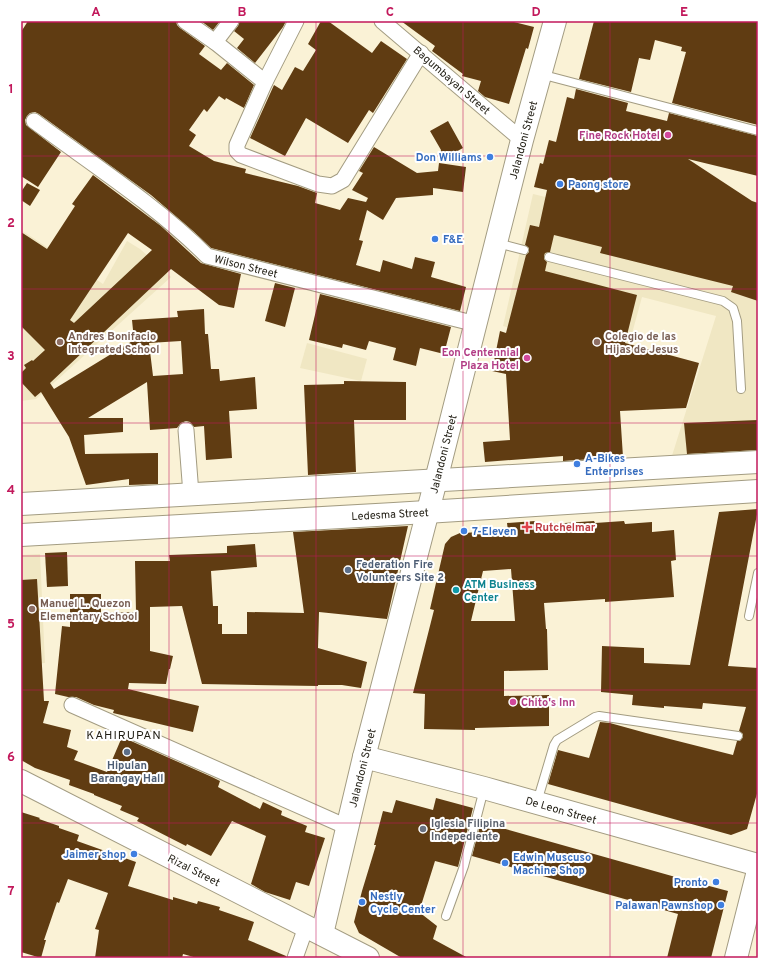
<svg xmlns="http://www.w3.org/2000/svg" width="779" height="979" font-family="Overpass,sans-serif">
	<rect width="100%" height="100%" fill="#faf2d6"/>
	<g fill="#f0e7c3">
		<polygon points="533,194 739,243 758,267 758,457 670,462 716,316 642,297 625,359 503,326"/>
		<polygon points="21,230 103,284 127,241 140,249 171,277 36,399 21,401"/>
		<polygon points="307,343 367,359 361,381 300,368"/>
		<polygon points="40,554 45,663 21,665 21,555"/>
	</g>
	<g fill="#603c12" fill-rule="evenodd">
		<polygon points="28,21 176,21 177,25 180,28 205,46 199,54 221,70 227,63 254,85 244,108 226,98 225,100 219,96 207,112 204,109 189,130 196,135 189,146 214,161 246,169 245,173 298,186 317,193 315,203 340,210 348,198 366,202 368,198 352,190 363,173 359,171 374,147 417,173 438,171 439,163 466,167 463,192 433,188 433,195 396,198 383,220 367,210 359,240 363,241 356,265 380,272 383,260 412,269 415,257 435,262 431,277 466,287 460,311 211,248 193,231 151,195 39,114 35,112 30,113 27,116 25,120 26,125 61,152 38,187 21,176 21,32"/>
		<polygon points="201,21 220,21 213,30"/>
		<polygon points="240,21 286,21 283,27 255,63 237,48 244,39 234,31 238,26"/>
		<polygon points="321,21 328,21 372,53 381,41 407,59 373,113 369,110 348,143 306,118 285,156 250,138 274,85 282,90 295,67 303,71 316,50 308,44"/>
		<polygon points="401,21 510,21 534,27 528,49 526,48 509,104 485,97 478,91 481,81 462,76 463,74 432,51 435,46"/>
		<polygon points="594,21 758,21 758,125 672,103 686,52 681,51 682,47 655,40 650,60 639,58 631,92 579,79"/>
		<polygon points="576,89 628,103 626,111 667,121 669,113 758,136 758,176 688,159 752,201 758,203 758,301 731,292 733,286 600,253 602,247 554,235 550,252 545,253 544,256 544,259 547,262 545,271 637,295 625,343 699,363 686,408 620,411 623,457 563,461 563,456 485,462 483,442 510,440 506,374 492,371 500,331 506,333 526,255 529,252 529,248 525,245 530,225 539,227 547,190 534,187 540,163 543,164 549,140 556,142 567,97 574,99"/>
		<polygon points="448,121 463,148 439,161 441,150 430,131"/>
		<path d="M 93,175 L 161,226 L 201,263 L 241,274 L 234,308 L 219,305 L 171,269 L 50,383 L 54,389 L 134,340 L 132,320 L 178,317 L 177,311 L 204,309 L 205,334 L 208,334 L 211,369 L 219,369 L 220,381 L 255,377 L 257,409 L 229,411 L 232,458 L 206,460 L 204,426 L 194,427 L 190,422 L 186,421 L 181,423 L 177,428 L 150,430 L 147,382 L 88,418 L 123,418 L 123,432 L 84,435 L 85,454 L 158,453 L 158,484 L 129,485 L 129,479 L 86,485 L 69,437 L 41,392 L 35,397 L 21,382 L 21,373 L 26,368 L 24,365 L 32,360 L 33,361 L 45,350 L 21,326 L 21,232 L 47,249 L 75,206 L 72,204 ZM 128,233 L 152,250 L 74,323 L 70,320 ZM 181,341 L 183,374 L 153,376 L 149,343 Z"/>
		<polygon points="27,183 40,190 30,206 21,200 21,192"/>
		<polygon points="275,283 295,288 285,327 265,321"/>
		<polygon points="320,294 451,327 444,354 420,348 416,366 393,360 396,348 369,341 366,350 343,344 342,348 309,340"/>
		<polygon points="344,381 406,382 406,420 354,420 356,472 308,475 304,385 344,384"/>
		<polygon points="758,420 758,450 687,454 684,423"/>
		<polygon points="758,509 728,666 758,668 758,790 747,829 731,835 548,784 558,750 589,758 600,722 610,723 646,733 733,755 737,741 740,741 743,737 743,734 739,731 746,707 703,703 702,709 664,706 664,708 632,705 633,695 601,692 602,646 644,648 644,663 690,665 719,512"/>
		<path d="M 535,521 L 536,525 L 594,521 L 595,523 L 624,521 L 625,524 L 652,522 L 652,532 L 674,530 L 676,560 L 671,561 L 674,597 L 605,602 L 605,599 L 544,603 L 546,629 L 547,629 L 548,670 L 504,671 L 504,696 L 549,695 L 549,726 L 475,728 L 475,730 L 424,729 L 425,694 L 413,693 L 434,610 L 430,609 L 445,544 L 451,537 L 460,533 L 508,531 L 507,523 ZM 511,569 L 515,621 L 471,621 L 483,571 Z"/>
		<polygon points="408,526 387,619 319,612 318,648 367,662 361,688 342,685 318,685 318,686 202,684 182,606 150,607 150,651 173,656 170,669 169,669 166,684 129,683 128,689 199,706 193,732 113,713 114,710 94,705 76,697 68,697 55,694 62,626 70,627 70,594 101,594 101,613 136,612 135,561 170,561 169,555 227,553 227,546 255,544 257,567 211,571 213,606 218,606 218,624 222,624 222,634 247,634 247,612 304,613 293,532"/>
		<polygon points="67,552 68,586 47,587 45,553"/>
		<polygon points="37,579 44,701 49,701 43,723 71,730 67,747 78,751 74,760 107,772 122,737 212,777 220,781 218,787 260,809 263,802 282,811 281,815 307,826 305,832 325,838 309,886 296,882 290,900 265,892 251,884 266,836 232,821 211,856 187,844 186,846 137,821 139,818 120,810 122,806 94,795 94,794 69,785 70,780 35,768 21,760 21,580"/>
		<polygon points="436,798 473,808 458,867 435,861 419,912 437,926 433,939 468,958 402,958 359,933 354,922 362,891 376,845 374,845 383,811 392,813 396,800 433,810"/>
		<polygon points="21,812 40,818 39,819 59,826 59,828 79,835 77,841 136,862 128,886 173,900 173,897 197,904 198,901 220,907 219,910 254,922 248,940 286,956 286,958 197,958 183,954 182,958 95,958 99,930 95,929 108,893 68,879 59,903 57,902 44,940 46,940 41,958 21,952"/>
		<polygon points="481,822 679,878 728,891 711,958 667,958 678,914 472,856"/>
	</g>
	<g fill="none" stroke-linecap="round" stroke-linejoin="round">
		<g stroke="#a39c82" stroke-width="10">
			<g id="lane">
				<polyline points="540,74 758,131"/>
				<polyline points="497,243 524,250"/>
				<polyline points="549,257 723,301 733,308 737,321 741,389"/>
				<polyline points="749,616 758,573"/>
				<polyline points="537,802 554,745 557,740 595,717 599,716 738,736"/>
				<polyline points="446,916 464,866 484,789"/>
			</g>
		</g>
		<g stroke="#a39c82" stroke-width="17">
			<g id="street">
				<polyline points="185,21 215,42 265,82"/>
				<polyline points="296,21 265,82 237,145 237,151 241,155 318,184 332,186 343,180 421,53"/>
				<polyline points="382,21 522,140"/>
				<polyline points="215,42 231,21"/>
				<path d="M 34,121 C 92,164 156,205 207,256 L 476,324"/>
				<polyline points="186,430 191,494"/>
				<polyline points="72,705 347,827"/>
				<polyline points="295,958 306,927"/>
			</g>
		</g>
		<g stroke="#a39c82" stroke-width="24">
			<g id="secondary">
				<polyline points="21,504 758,462"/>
				<polyline points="21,535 394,514 758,491"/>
				<polyline points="364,757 484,788 758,865"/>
				<polyline points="21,781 368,958"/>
				<polyline points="322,934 364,757 436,480 522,140 555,21"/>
				<polyline points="736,958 758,871"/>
			</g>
		</g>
		<use href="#lane" stroke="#fff" stroke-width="8"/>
		<use href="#street" stroke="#fff" stroke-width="15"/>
		<use href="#secondary" stroke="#fff" stroke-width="22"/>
	</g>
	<path fill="none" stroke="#c2185b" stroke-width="1" stroke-opacity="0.55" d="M 169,21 L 169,958M 316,21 L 316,958M 463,21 L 463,958M 610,21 L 610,958M 21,156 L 758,156M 21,289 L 758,289M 21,423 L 758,423M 21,556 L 758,556M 21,690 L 758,690M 21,823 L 758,823"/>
	<g fill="#d1479c" stroke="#fff" stroke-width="1.5">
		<circle cx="668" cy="135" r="4"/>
		<circle cx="527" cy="358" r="4"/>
		<circle cx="513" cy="702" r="4"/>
	</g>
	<g fill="#3f7fe0" stroke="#fff" stroke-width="1.5">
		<circle cx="490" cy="157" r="4"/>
		<circle cx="560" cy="184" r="4"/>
		<circle cx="435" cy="239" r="4"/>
		<circle cx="577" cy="464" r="4"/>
		<circle cx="464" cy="531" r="4"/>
		<circle cx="134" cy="854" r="4"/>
		<circle cx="505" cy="863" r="4"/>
		<circle cx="716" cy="882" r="4"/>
		<circle cx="362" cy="902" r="4"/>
		<circle cx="721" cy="905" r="4"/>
	</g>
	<g fill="#8d6e63" stroke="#fff" stroke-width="1.5">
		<circle cx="60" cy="342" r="4"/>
		<circle cx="597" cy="342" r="4"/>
		<circle cx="32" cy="609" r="4"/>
	</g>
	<path fill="#e0444e" stroke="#fff" stroke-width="1.5" d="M525 521h4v4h4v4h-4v4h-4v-4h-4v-4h4z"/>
	<g fill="#5c6f8a" stroke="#fff" stroke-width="1.5">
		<circle cx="348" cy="570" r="4"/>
		<circle cx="127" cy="752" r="4"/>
	</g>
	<circle fill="#0f9aa8" stroke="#fff" stroke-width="1.5" cx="456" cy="590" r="4"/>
	<circle fill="#6b7280" stroke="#fff" stroke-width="1.5" cx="423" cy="829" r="4"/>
	<g text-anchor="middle" stroke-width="4" stroke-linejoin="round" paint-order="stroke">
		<g font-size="11" fill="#201d13" stroke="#fff">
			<text transform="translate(452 80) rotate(41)" y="4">Bagumbayan Street</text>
			<text transform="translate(523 140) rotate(-75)" y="4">Jalandoni Street</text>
			<text transform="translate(246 266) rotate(14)" y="4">Wilson Street</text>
			<text transform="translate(443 454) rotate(-76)" y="4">Jalandoni Street</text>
			<text transform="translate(390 514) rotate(-3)" y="4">Ledesma Street</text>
			<text transform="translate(362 768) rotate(-76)" y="4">Jalandoni Street</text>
			<text transform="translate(561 810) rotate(16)" y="4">De Leon Street</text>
			<text transform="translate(194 870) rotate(27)" y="4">Rizal Street</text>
		</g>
		<g font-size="11" font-weight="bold" fill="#b23c85" stroke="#fff" text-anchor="end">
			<text x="660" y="139">Fine Rock Hotel</text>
			<text x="519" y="356">Eon Centennial<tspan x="519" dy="13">Plaza Hotel</tspan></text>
			<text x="521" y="706" text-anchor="start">Chito's Inn</text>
		</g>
		<g font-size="11" font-weight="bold" fill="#366cbe" stroke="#fff" text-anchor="start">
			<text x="482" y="161" text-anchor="end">Don Williams</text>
			<text x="568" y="188">Paong store</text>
			<text x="443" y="243">F&amp;E</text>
			<text x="585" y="462">A-Bikes<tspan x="585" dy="13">Enterprises</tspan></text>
			<text x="472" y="535">7-Eleven</text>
			<text x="126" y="858" text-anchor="end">Jaimer shop</text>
			<text x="513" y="861">Edwin Muscuso<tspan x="513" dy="13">Machine Shop</tspan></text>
			<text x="708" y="886" text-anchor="end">Pronto</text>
			<text x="370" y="900">Nestly<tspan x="370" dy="13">Cycle Center</tspan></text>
			<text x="713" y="909" text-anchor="end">Palawan Pawnshop</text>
		</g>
		<g font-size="11" font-weight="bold" fill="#785e54" stroke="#fff" text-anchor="start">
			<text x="68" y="340">Andres Bonifacio<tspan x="68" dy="13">Integrated School</tspan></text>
			<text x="605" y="340">Colegio de las<tspan x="605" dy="13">Hijas de Jesus</tspan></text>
			<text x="40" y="607">Manuel L. Quezon<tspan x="40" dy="13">Elementary School</tspan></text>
		</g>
		<g font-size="11" font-weight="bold" fill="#be3a42" stroke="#fff" text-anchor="start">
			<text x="535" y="531">Rutchelmar</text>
		</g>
		<g font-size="11" font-weight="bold" fill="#4e5e75" stroke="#fff" text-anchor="start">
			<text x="356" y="568">Federation Fire<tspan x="356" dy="13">Volunteers Site 2</tspan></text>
			<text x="127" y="769" text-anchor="middle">Hipulan<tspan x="127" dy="13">Barangay Hall</tspan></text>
		</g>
		<g font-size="11" font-weight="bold" fill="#0d838f" stroke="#fff" text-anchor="start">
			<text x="464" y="588">ATM Business<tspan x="464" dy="13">Center</tspan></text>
		</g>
		<g font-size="11" font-weight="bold" fill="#5b616d" stroke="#fff" text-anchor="start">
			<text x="431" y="827">Iglesia Filipina<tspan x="431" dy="13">Indepediente</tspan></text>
		</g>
		<g font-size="12" letter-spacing="1" fill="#201d13" stroke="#fff">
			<text x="124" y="739">KAHIRUPAN</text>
		</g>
	</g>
	<rect width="779" height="979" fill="none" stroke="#ffffff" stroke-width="44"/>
	<rect x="22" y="22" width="735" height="935" fill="none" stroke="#c2185b" stroke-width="1.5"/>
	<g font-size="13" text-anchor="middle" font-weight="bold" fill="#c2185b">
		<text x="96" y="16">A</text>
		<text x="242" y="16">B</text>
		<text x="390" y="16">C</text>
		<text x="536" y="16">D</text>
		<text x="684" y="16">E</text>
		<text x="11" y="93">1</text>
		<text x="11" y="227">2</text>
		<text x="11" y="360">3</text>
		<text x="11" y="494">4</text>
		<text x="11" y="628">5</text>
		<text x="11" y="761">6</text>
		<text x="11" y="895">7</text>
	</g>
</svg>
